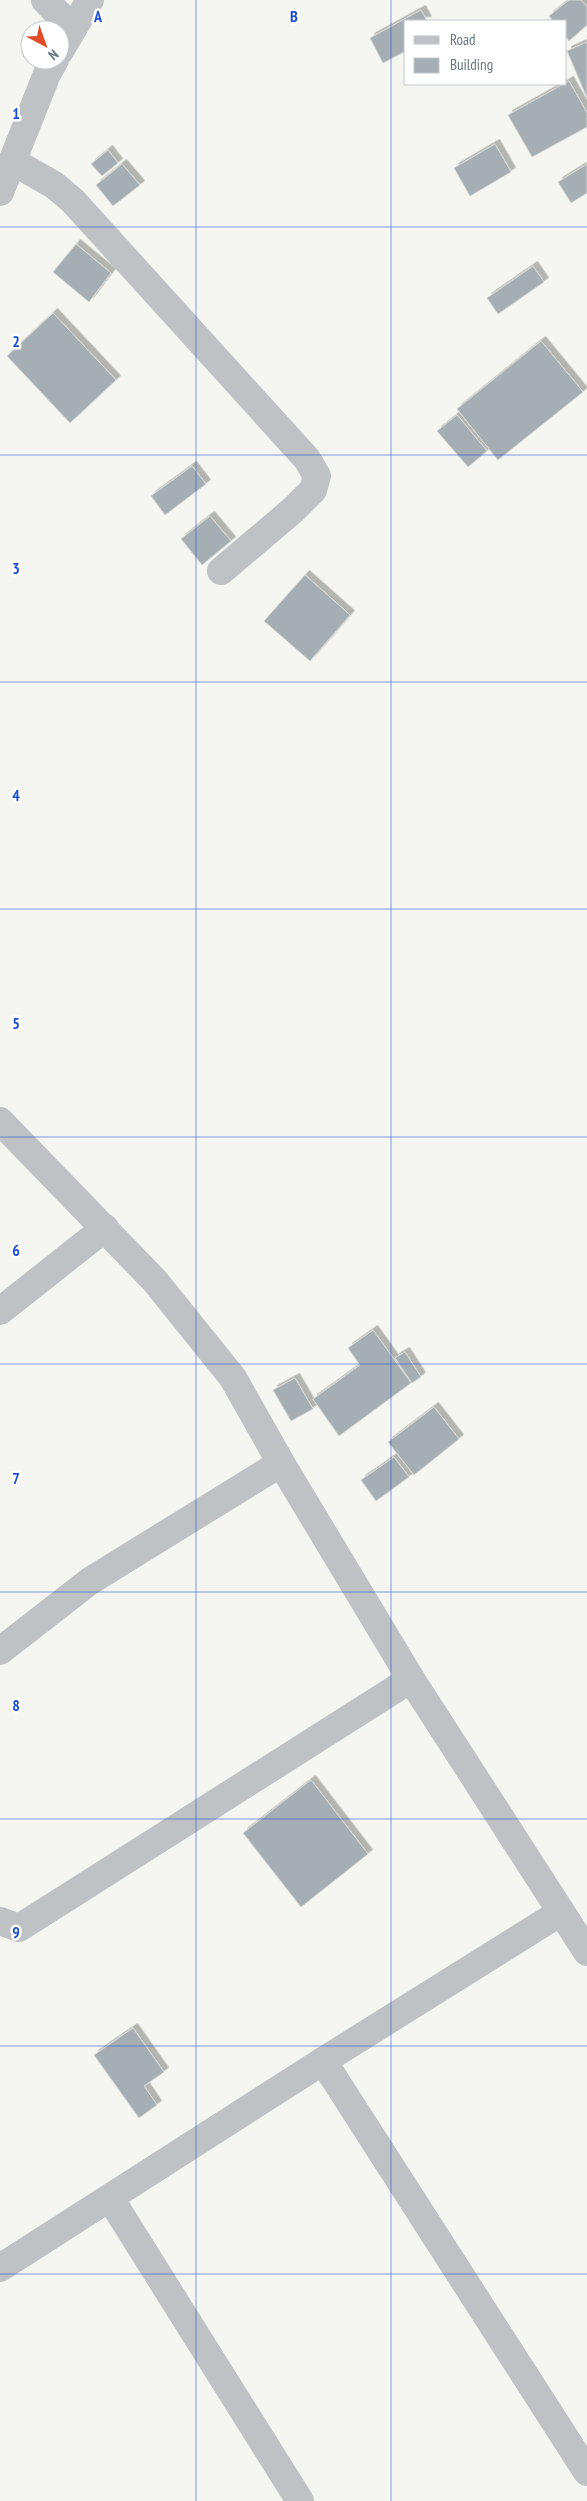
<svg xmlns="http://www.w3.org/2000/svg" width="587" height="2501" font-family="'PT Sans Narrow',sans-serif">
	<defs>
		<filter id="shadow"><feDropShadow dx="4.5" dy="-4.5" stdDeviation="0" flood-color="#0004"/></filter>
	</defs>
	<rect width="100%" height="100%" fill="#f5f5f1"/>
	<g fill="#a5aeb3" stroke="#d6d6d4" filter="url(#shadow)">
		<polygon points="569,0 581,0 587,7 587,25 569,41 566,37 566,21 553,21 549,16"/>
		<polygon points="421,10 427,21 406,21 406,51 383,63 370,38"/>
		<polygon points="587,42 587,98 567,51"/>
		<polygon points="569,81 587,113 587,127 532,157 508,115"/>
		<polygon points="495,144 511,172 470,196 454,168"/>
		<polygon points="108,150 118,163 102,176 91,164"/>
		<polygon points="122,164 140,185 113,206 96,185"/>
		<polygon points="587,164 587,193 571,203 558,182"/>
		<polygon points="76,244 111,273 89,302 53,272"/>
		<polygon points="533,266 544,282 498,314 487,298"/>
		<polygon points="53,313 116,380 70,423 7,356"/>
		<polygon points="541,341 583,392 498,460 457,409"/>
		<polygon points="457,415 487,451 468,467 437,431"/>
		<polygon points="192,466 206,484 165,515 151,496"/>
		<polygon points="210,516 231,541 202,565 181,539"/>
		<polygon points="305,575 350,615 310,661 264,621"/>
		<polygon points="373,1330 411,1383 339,1436 313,1399 360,1365 348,1348"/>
		<polygon points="405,1352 421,1377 412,1383 395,1358"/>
		<polygon points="295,1378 313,1409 291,1421 273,1390"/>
		<polygon points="434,1407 459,1439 414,1475 388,1442"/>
		<polygon points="394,1457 409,1477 376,1501 361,1480"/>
		<polygon points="311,1780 368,1854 301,1907 243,1833"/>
		<polygon points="133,2028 164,2072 144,2086 157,2105 139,2118 94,2055"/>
	</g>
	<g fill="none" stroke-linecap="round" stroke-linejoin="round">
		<g stroke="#bec2c5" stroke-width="28">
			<polyline points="45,0 73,29"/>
			<polyline points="60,51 90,0"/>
			<polyline points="12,161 54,185 73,201 307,459 317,476 313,490 293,510 221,571"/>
			<polyline points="0,192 47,74 55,60"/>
			<polyline points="0,1121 155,1281 233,1378 281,1463 411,1679 587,1952"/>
			<polyline points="0,1311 105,1228"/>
			<polyline points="0,1651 90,1581 281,1463"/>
			<polyline points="0,1921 19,1928 411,1679"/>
			<polyline points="323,2061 587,2472"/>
			<polyline points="110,2198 300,2501"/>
			<polyline points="0,2268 323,2061 561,1912"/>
		</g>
	</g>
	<path fill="none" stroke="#1d4ed8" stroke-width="1" stroke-opacity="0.55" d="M 196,0 L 196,2501M 391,0 L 391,2501M 0,227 L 587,227M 0,455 L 587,455M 0,682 L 587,682M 0,909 L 587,909M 0,1137 L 587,1137M 0,1364 L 587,1364M 0,1592 L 587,1592M 0,1819 L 587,1819M 0,2046 L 587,2046M 0,2274 L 587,2274"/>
	<g font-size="16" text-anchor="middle" font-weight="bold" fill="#1d4ed8" stroke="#fff" stroke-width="5" stroke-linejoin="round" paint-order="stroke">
		<text x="98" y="22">A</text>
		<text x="294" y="22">B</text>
		<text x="16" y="119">1</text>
		<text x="16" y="347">2</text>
		<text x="16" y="574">3</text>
		<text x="16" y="801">4</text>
		<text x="16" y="1029">5</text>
		<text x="16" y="1256">6</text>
		<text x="16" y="1484">7</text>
		<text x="16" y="1711">8</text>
		<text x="16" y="1938">9</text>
	</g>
	<rect x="404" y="20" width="162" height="65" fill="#ffffff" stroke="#c1c8cd"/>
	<rect x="414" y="36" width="25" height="8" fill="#bec2c5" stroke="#c1c8cd"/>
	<text x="450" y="45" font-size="15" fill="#657682">Road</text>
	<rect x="414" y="58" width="25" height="15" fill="#a5aeb3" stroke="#c1c8cd"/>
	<text x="450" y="70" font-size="15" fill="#657682">Building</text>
	<g transform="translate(45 45) rotate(139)"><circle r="24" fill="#ffffff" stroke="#c1c8cd"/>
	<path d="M0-4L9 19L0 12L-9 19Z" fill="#e04d27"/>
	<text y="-8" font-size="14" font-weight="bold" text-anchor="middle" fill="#657682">N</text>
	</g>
</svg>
